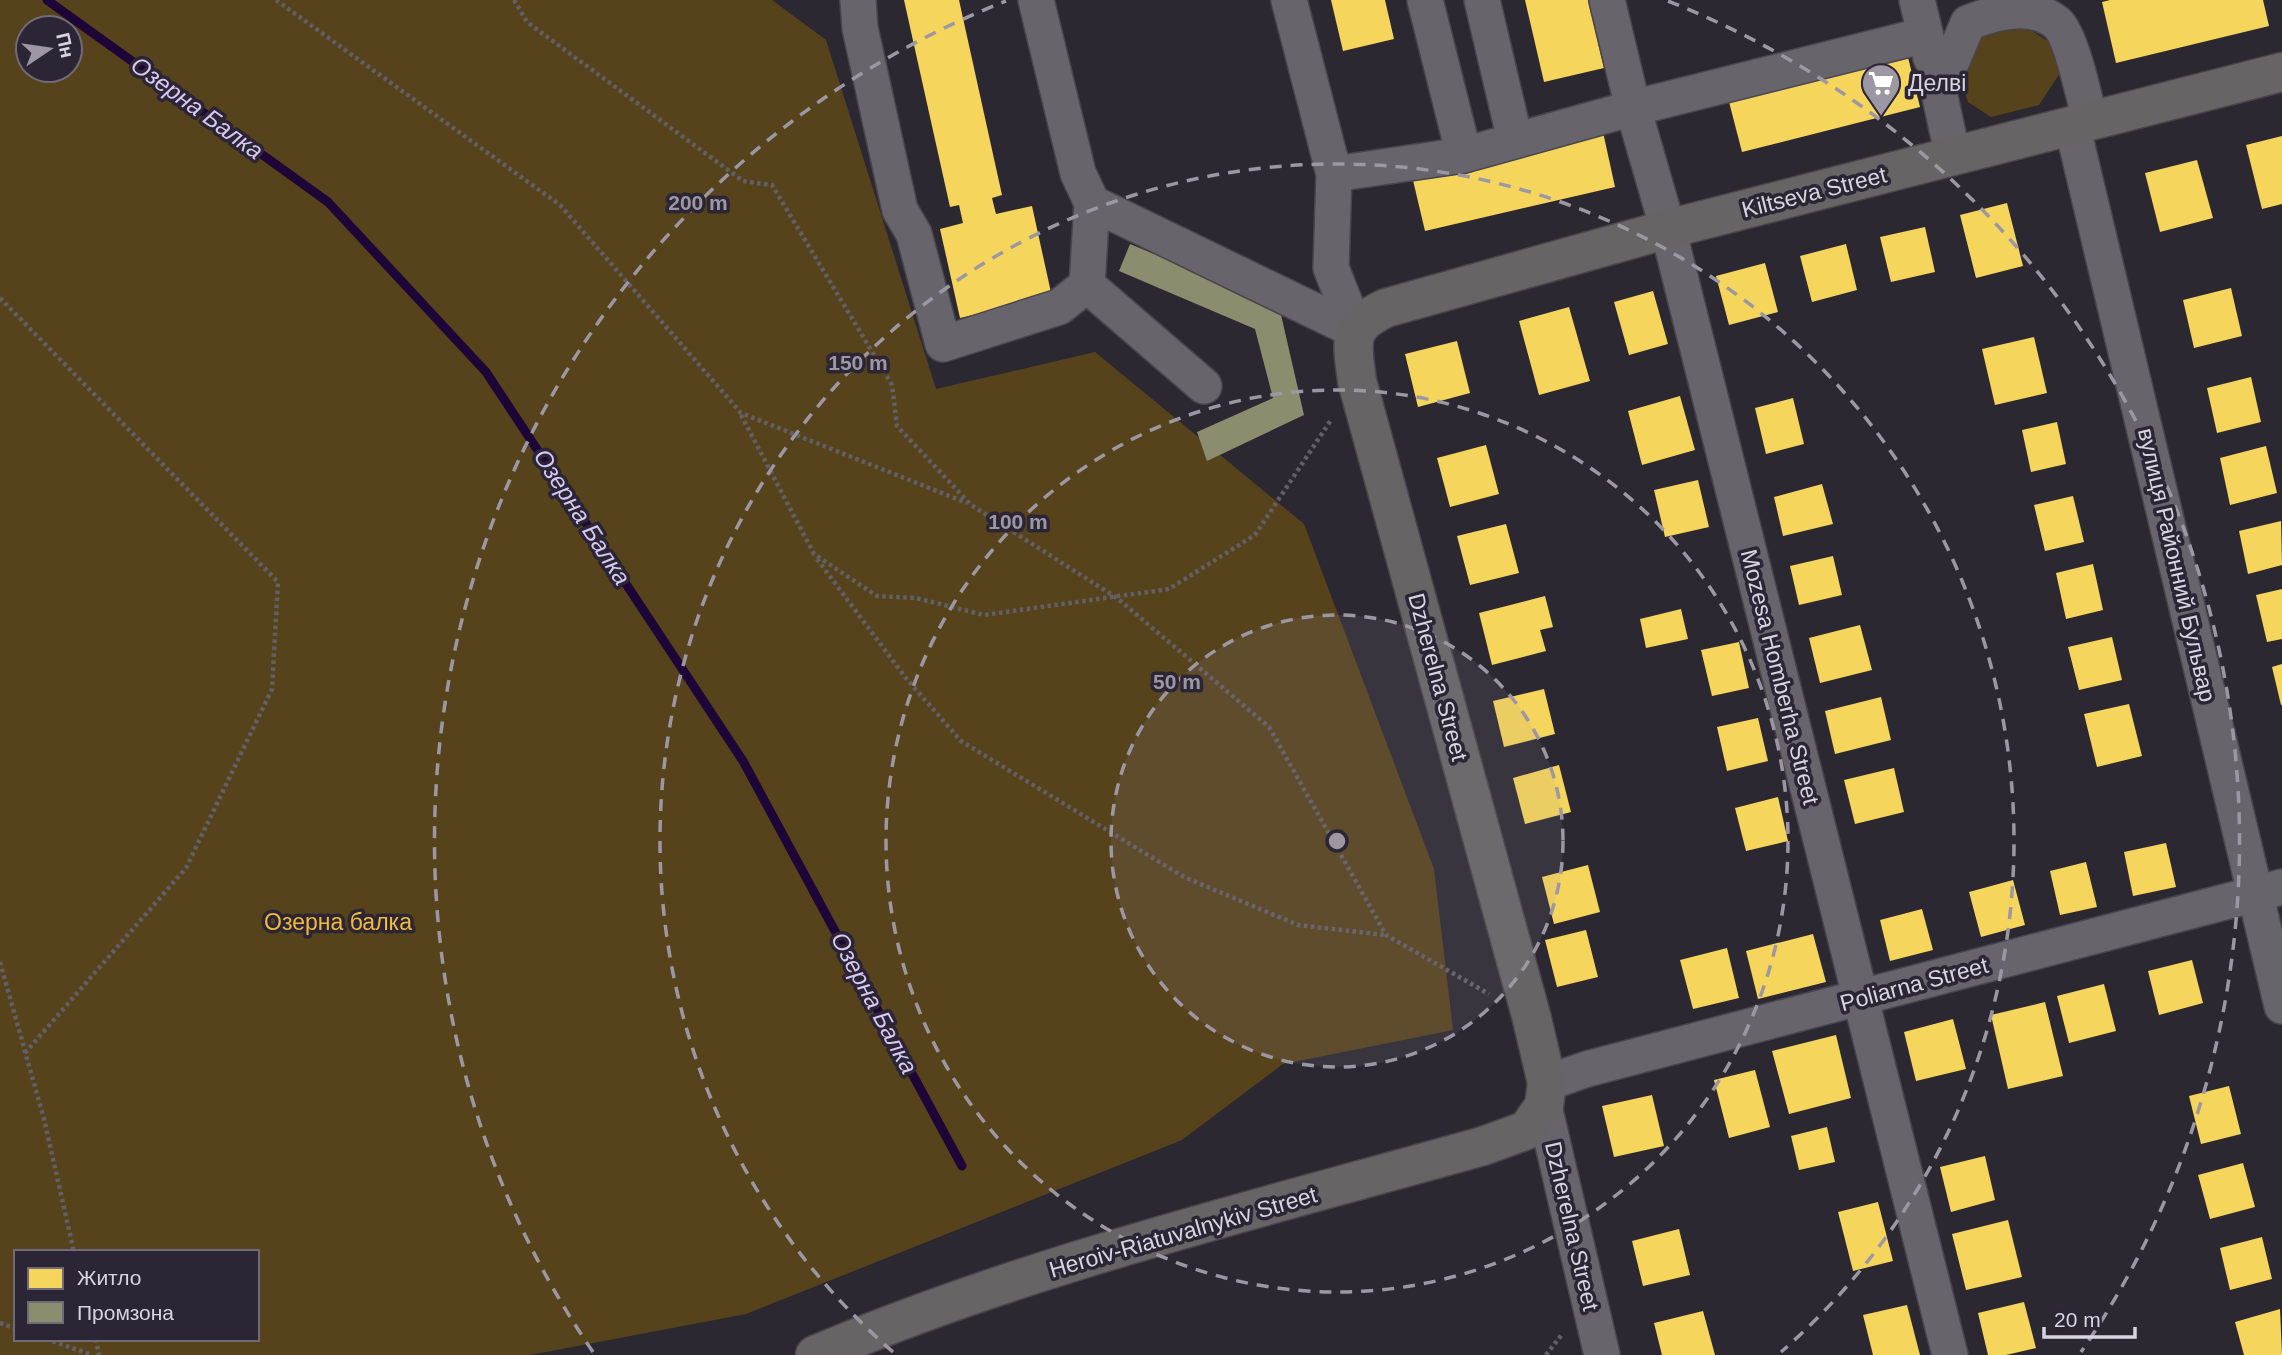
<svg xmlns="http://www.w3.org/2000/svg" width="2282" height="1355" font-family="Arial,sans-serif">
	<rect width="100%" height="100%" fill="#2c2832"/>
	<g fill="#56431c" fill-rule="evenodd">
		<path d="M 0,0 L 772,0 L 826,40 L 936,389 L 1095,352 L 1304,524 L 1434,869 L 1453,1030 L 1283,1064 L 1182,1140 L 746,1314 L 530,1355 L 0,1355 ZM 28,28 L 70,28 L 70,70 L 28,70 ZM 16,1252 L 257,1252 L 257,1339 L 16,1339 Z"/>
		<polygon points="2024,26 2054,45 2060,73 2039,105 1991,117 1968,102 1957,67 1969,38"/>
	</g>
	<g fill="#f6d55c">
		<polygon points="904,0 959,0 1002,195 992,198 996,214 1032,206 1052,297 960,318 940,229 963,223 959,205 950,207"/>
		<polygon points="1331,0 1385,0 1394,39 1343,51"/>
		<polygon points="1525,0 1588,0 1604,68 1544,82"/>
		<polygon points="2110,0 2263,0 2269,26 2116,63 2102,2"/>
		<polygon points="1907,53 1920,107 1742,152 1728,98"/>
		<polygon points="1603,132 1615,187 1425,231 1412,176"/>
		<polygon points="2282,136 2282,204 2262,209 2246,145"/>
		<polygon points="2197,160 2213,218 2160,232 2145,173"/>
		<polygon points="2007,203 2023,266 1976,278 1960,215"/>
		<polygon points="1925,227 1935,272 1891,282 1880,237"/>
		<polygon points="1846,244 1857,290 1812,302 1800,256"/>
		<polygon points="1765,263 1778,312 1729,325 1716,276"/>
		<polygon points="2231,288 2242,336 2194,348 2183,300"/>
		<polygon points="1653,291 1668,344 1629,355 1614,302"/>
		<polygon points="1569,307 1590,381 1539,395 1519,321"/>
		<polygon points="2034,337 2047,393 1995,405 1982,349"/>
		<polygon points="1457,341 1470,393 1418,407 1405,354"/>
		<polygon points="2251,377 2261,422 2217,433 2207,388"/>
		<polygon points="1680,396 1695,450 1642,465 1628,411"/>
		<polygon points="1793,398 1804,444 1766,454 1755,408"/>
		<polygon points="2057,422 2066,464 2031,472 2022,430"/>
		<polygon points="1486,445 1499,494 1450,507 1437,458"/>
		<polygon points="2266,446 2277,493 2230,505 2220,458"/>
		<polygon points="1698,480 1709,527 1665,537 1654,490"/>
		<polygon points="1822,484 1833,524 1783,536 1774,497"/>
		<polygon points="2073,496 2084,542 2045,551 2034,505"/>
		<polygon points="2281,521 2282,565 2248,574 2239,531"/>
		<polygon points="1506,524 1519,573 1470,585 1457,536"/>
		<polygon points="1833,556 1842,595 1799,605 1790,566"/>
		<polygon points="2093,564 2103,610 2066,619 2056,573"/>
		<polygon points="2282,589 2282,639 2267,642 2256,595"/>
		<polygon points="1545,596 1553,627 1540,630 1546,651 1492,665 1479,613"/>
		<polygon points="1681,609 1688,639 1646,648 1640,619"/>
		<polygon points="1860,625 1872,670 1820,683 1809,638"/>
		<polygon points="2112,637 2122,680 2079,690 2068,647"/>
		<polygon points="1739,642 1749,688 1712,696 1701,650"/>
		<polygon points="2282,664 2282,705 2281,705 2272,667"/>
		<polygon points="1544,689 1555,734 1504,747 1493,701"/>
		<polygon points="1881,697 1891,740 1835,754 1825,711"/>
		<polygon points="2129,704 2142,756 2097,767 2084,714"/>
		<polygon points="1758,718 1768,761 1727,771 1717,727"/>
		<polygon points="1559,765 1571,812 1525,824 1513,778"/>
		<polygon points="1894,768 1904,812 1855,824 1844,780"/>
		<polygon points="1778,797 1788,841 1746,851 1735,808"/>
		<polygon points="2166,843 2176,887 2133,896 2124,852"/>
		<polygon points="2086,862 2097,907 2060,915 2050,871"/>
		<polygon points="1588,865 1600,912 1554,924 1542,877"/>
		<polygon points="2013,880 2025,925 1981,937 1969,892"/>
		<polygon points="1922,909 1933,950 1890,961 1880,920"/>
		<polygon points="1586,930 1598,977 1557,987 1545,940"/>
		<polygon points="1813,934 1826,982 1758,999 1746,951"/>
		<polygon points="1727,948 1739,998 1693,1009 1680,960"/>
		<polygon points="2192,960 2203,1003 2159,1015 2148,971"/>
		<polygon points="2104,984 2116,1031 2069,1043 2057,996"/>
		<polygon points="2045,1002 2063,1076 2008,1089 1991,1015"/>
		<polygon points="1953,1019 1966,1069 1916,1081 1904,1032"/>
		<polygon points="1836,1035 1851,1098 1789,1114 1772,1051"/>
		<polygon points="1755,1070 1770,1127 1729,1138 1714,1080"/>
		<polygon points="2229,1086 2241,1134 2201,1144 2189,1096"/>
		<polygon points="1652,1095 1664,1146 1614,1157 1602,1106"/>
		<polygon points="1827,1127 1835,1162 1799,1170 1791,1136"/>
		<polygon points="1985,1156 1995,1200 1951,1212 1940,1167"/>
		<polygon points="2243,1163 2255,1207 2210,1219 2198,1175"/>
		<polygon points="1878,1202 1893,1261 1853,1271 1838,1212"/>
		<polygon points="2008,1220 2022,1277 1966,1290 1952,1234"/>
		<polygon points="1679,1229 1690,1275 1643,1286 1632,1241"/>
		<polygon points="2262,1237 2272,1279 2230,1290 2220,1248"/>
		<polygon points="2024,1302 2036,1348 2006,1355 1988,1355 1978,1313"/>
		<polygon points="1907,1305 1920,1355 1873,1355 1863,1315"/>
		<polygon points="2280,1309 2282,1355 2244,1355 2235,1322"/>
		<polygon points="1703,1311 1715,1355 1662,1355 1654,1323"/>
	</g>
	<polygon fill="#8c8c6e" points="1130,244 1279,306 1304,415 1207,461 1197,432 1273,398 1255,329 1119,271"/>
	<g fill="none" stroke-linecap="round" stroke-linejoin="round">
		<polyline stroke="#1d0537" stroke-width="9" points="47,0 328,202 486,372 743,761 962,1166"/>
		<g stroke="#48454d" stroke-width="38">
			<g id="minor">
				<polyline points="858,0 860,28 900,210 914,234 943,344 1059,307 1087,285 1092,203"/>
				<polyline points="1036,0 1078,173 1092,203 1356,331"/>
				<polyline points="1289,0 1334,174 1331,268 1356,331"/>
				<polyline points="1482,0 1515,140"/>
				<polyline points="1607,0 1633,108 1668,229 1950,1355"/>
				<polyline points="1917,0 1931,58"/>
				<polyline points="2072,125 2282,1006"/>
				<polyline points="1464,155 1633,108 1925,35"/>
				<path d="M 1953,157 L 1939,92 L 1968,23 C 1995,12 2032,2 2057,23 C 2071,35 2085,100 2090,121"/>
				<polyline points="1334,174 1464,155 1425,0"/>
				<polyline points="1087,285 1204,386"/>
				<polyline points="1547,1083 1587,1069 2282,887"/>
				<polyline points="1544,1106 1602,1355"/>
			</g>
		</g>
		<g stroke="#48454d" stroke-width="41">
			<path id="major" d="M 815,1355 C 1030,1264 1259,1209 1483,1146 L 1527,1130 L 1544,1106 L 1547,1083 L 1532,1019 L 1357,381 C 1352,341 1346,327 1386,308 L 1668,229 L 2282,72"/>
		</g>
		<g stroke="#625f66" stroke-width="4.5" stroke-dasharray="3.5 3.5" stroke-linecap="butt">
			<polyline points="276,0 560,205 741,413 967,503"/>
			<polyline points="514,0 527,22 743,181 772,185 892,385 897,426 971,505 1117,598 1269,727 1386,935 1489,994"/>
			<polyline points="0,298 278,582 272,689 186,868 25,1053"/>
			<polyline points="741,415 814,554 877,596 916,598 984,615 1169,589 1255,535 1331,420"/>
			<polyline points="817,559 905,677 961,741 1184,877 1298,925 1385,935"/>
			<polyline points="0,962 44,1119 74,1252"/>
			<polyline points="0,1323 16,1329"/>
			<polyline points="46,1339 92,1355"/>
			<polyline points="96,1339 99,1355"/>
			<polyline points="1546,1355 1563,1333"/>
		</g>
		<use href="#minor" stroke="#67646c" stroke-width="35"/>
		<use href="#major" stroke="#686465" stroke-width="38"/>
	</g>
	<circle cx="1337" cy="841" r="226" fill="#9c98a3" fill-opacity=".12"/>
	<g fill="none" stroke="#9c98a3" stroke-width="3.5" stroke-dasharray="12 9">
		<circle cx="1337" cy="841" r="226"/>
		<circle cx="1337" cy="841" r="451"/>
		<path d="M893 1352A677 677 0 1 1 1781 1352"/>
		<path d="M593 1352A903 903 0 0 1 1006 1M1668 1A903 903 0 0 1 2081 1352"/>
	</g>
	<defs>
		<g id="supermarket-pin" transform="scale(2.0125)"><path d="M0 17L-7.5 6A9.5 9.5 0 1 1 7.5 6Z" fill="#9c98a3" stroke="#2b2535"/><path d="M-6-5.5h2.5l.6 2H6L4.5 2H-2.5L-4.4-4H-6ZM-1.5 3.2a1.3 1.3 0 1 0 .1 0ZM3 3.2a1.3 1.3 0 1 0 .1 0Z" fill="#fff"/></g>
	</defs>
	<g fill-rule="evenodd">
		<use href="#supermarket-pin" x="1881" y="83"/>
	</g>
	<g text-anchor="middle" stroke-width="7" stroke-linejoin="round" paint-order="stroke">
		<g font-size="23" fill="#d8d5e0" stroke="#2b2535" text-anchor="start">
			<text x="1908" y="91">Делві</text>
		</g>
		<g font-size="23" fill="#d8d5e0" stroke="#2b2535">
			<text transform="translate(1814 192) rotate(-14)" y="8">Kiltseva Street</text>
			<text transform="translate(2177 565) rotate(77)" y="8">вулиця Районний Бульвар</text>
			<text transform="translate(1438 677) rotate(75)" y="8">Dzherelna Street</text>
			<text transform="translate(1780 677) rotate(76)" y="8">Mozesa Homberha Street</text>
			<text transform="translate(1914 984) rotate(-15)" y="8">Poliarna Street</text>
			<text transform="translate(1572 1226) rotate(77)" y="8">Dzherelna Street</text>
			<text transform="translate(1183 1232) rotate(-16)" y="8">Heroiv-Riatuvalnykiv Street</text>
		</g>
		<g font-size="23" fill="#f1ba3b" stroke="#2b2535">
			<text x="338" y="930">Озерна балка</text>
		</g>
		<g font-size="24" font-style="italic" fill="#d7c9f3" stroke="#2b2535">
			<text transform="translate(197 108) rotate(36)" y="8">Озерна Балка</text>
			<text transform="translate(582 517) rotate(57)" y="8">Озерна Балка</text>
			<text transform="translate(874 1003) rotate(62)" y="8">Озерна Балка</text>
		</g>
	</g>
	<circle cx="1337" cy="841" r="10" fill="#9c98a3" stroke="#2b2535" stroke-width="3.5"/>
	<g font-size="21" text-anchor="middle" font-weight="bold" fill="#9c98a3" stroke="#2b2535" stroke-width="7" stroke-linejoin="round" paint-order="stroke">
		<text x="698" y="210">200 m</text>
		<text x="858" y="370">150 m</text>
		<text x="1018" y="529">100 m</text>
		<text x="1177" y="689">50 m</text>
	</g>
	<rect x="14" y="1250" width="245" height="91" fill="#2b2535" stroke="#706b79" stroke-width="2"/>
	<rect x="28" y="1268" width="35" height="21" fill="#f6d55c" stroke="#706b79" stroke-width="2"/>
	<text x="77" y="1285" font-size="21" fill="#d8d5e0">Житло</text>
	<rect x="28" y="1302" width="35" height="21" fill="#8c8c6e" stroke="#706b79" stroke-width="2"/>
	<text x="77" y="1320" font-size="21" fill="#d8d5e0">Промзона</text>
	<g transform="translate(49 49) rotate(77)"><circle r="33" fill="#2b2535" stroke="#706b79" stroke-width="2"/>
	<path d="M0-5L12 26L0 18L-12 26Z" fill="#9c98a3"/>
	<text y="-10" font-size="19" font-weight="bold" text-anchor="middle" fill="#d8d5e0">Пн</text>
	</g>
	<path d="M2044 1327v10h91v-10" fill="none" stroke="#d8d5e0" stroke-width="3.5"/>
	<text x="2054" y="1327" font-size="21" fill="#d8d5e0" stroke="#2b2535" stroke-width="5" paint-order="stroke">20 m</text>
</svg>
